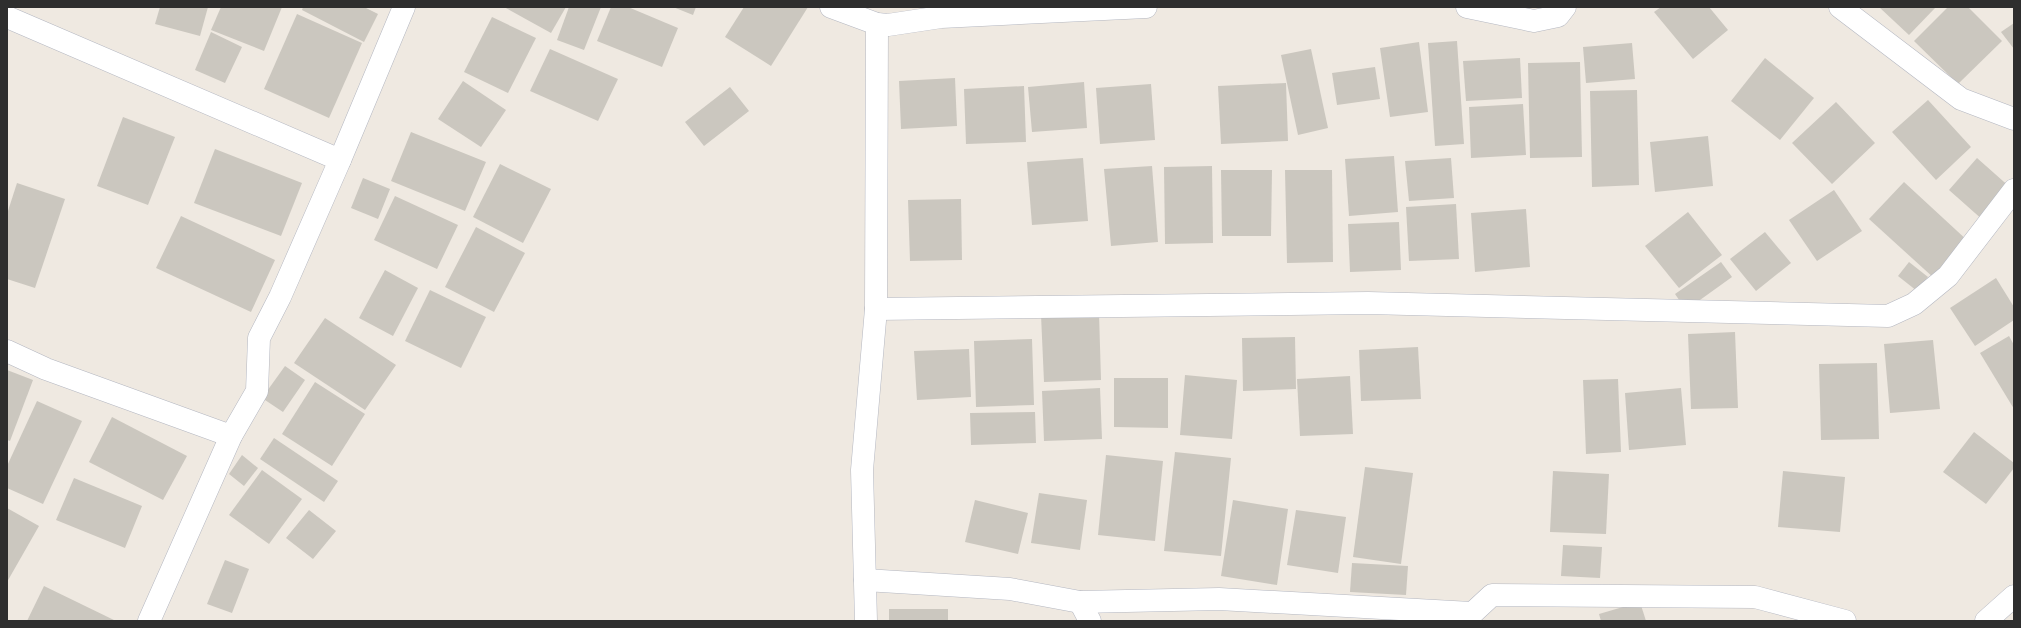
<svg xmlns="http://www.w3.org/2000/svg" width="2021" height="628" font-family="Rubik,sans-serif">
	<rect width="100%" height="100%" fill="#efe9e1"/>
	<g fill="#cbc7bf">
		<polygon points="160,7 208,7 200,36 155,24"/>
		<polygon points="221,7 282,7 264,51 211,30"/>
		<polygon points="303,7 364,7 378,14 364,42 302,10"/>
		<polygon points="504,7 566,7 551,33"/>
		<polygon points="569,7 601,7 584,50 557,40"/>
		<polygon points="611,7 628,7 678,28 662,67 597,41"/>
		<polygon points="673,7 696,7 693,15"/>
		<polygon points="744,7 808,7 771,66 725,37"/>
		<polygon points="1661,7 1709,7 1728,30 1693,59 1654,12"/>
		<polygon points="1879,7 1936,7 1909,35"/>
		<polygon points="1948,7 1968,7 2002,41 1958,84 1914,41"/>
		<polygon points="297,14 362,43 329,118 264,89"/>
		<polygon points="492,17 536,38 508,93 464,72"/>
		<polygon points="2014,23 2014,49 2001,32"/>
		<polygon points="211,32 242,47 225,83 195,70"/>
		<polygon points="1457,41 1464,144 1435,146 1428,43"/>
		<polygon points="1419,42 1428,112 1390,117 1380,48"/>
		<polygon points="1632,43 1635,79 1586,83 1583,47"/>
		<polygon points="550,49 618,79 598,121 530,91"/>
		<polygon points="1311,49 1328,128 1298,135 1281,55"/>
		<polygon points="1520,58 1522,98 1466,101 1463,61"/>
		<polygon points="1765,58 1814,98 1780,140 1731,101"/>
		<polygon points="1580,62 1582,157 1530,158 1528,63"/>
		<polygon points="1375,67 1380,99 1337,105 1332,73"/>
		<polygon points="955,78 957,126 901,129 899,81"/>
		<polygon points="463,81 506,110 481,147 438,119"/>
		<polygon points="1084,82 1087,128 1032,132 1028,87"/>
		<polygon points="1286,83 1288,141 1221,144 1218,86"/>
		<polygon points="1151,84 1155,140 1100,144 1096,88"/>
		<polygon points="1024,86 1026,142 966,144 964,89"/>
		<polygon points="730,87 749,111 704,146 685,122"/>
		<polygon points="1637,90 1639,185 1592,187 1590,91"/>
		<polygon points="1928,100 1971,147 1936,180 1892,132"/>
		<polygon points="1836,102 1875,143 1832,184 1792,143"/>
		<polygon points="1523,104 1526,155 1471,158 1469,107"/>
		<polygon points="123,117 175,137 148,205 97,186"/>
		<polygon points="411,132 486,162 465,211 391,181"/>
		<polygon points="1708,136 1713,186 1655,192 1650,142"/>
		<polygon points="215,149 302,183 281,236 194,203"/>
		<polygon points="1394,156 1398,212 1349,216 1345,159"/>
		<polygon points="1083,158 1088,221 1032,225 1027,162"/>
		<polygon points="1451,158 1454,198 1409,201 1405,161"/>
		<polygon points="1977,158 2012,189 1984,221 1949,190"/>
		<polygon points="500,164 551,189 523,243 473,217"/>
		<polygon points="1152,166 1158,242 1111,246 1104,169"/>
		<polygon points="1212,166 1213,243 1165,244 1164,167"/>
		<polygon points="1221,170 1272,170 1271,236 1222,236"/>
		<polygon points="1285,170 1332,170 1333,262 1287,263"/>
		<polygon points="363,178 390,189 378,219 351,208"/>
		<polygon points="1904,182 1969,242 1935,279 1869,219"/>
		<polygon points="17,183 65,199 35,288 7,279 7,214"/>
		<polygon points="1834,190 1862,231 1817,261 1789,220"/>
		<polygon points="395,196 458,225 437,269 374,240"/>
		<polygon points="961,199 962,260 910,261 908,200"/>
		<polygon points="1456,204 1459,259 1409,261 1406,207"/>
		<polygon points="1526,209 1530,267 1475,272 1471,213"/>
		<polygon points="1688,212 1722,255 1679,288 1645,246"/>
		<polygon points="181,216 275,260 251,312 156,268"/>
		<polygon points="1399,222 1401,270 1350,272 1348,224"/>
		<polygon points="476,227 525,253 494,312 445,287"/>
		<polygon points="1765,232 1791,263 1756,291 1730,259"/>
		<polygon points="1721,262 1732,277 1686,310 1675,294"/>
		<polygon points="1909,262 1928,277 1917,291 1898,276"/>
		<polygon points="385,270 418,288 393,336 359,318"/>
		<polygon points="1996,278 2014,307 2014,320 1975,346 1950,308"/>
		<polygon points="430,290 486,317 461,368 405,341"/>
		<polygon points="1099,313 1101,380 1044,382 1041,315"/>
		<polygon points="325,318 396,365 365,410 294,363"/>
		<polygon points="1735,332 1738,408 1691,409 1688,334"/>
		<polygon points="2009,336 2014,345 2014,409 1980,353"/>
		<polygon points="1295,337 1296,389 1243,391 1242,338"/>
		<polygon points="1032,339 1034,405 976,407 974,341"/>
		<polygon points="1933,340 1940,409 1890,413 1884,344"/>
		<polygon points="1418,347 1421,399 1361,401 1359,350"/>
		<polygon points="969,349 971,397 917,400 914,351"/>
		<polygon points="1877,363 1879,439 1821,440 1819,364"/>
		<polygon points="285,366 305,380 283,412 262,398"/>
		<polygon points="7,370 33,380 10,441 7,440"/>
		<polygon points="1185,375 1237,380 1232,439 1180,435"/>
		<polygon points="1350,376 1353,434 1300,436 1297,379"/>
		<polygon points="1114,378 1168,378 1168,428 1114,427"/>
		<polygon points="1618,379 1621,452 1586,454 1583,380"/>
		<polygon points="315,382 365,414 332,466 282,434"/>
		<polygon points="1100,388 1102,439 1044,441 1042,391"/>
		<polygon points="1681,388 1686,445 1629,450 1625,393"/>
		<polygon points="37,401 82,421 43,504 7,488 7,466"/>
		<polygon points="1035,412 1036,443 971,445 970,413"/>
		<polygon points="112,417 187,456 163,500 89,462"/>
		<polygon points="1974,432 2014,463 2014,468 1986,504 1943,472"/>
		<polygon points="274,438 338,481 324,502 260,459"/>
		<polygon points="1175,452 1231,458 1221,556 1164,551"/>
		<polygon points="242,455 258,468 244,486 229,474"/>
		<polygon points="1106,455 1163,461 1155,541 1098,535"/>
		<polygon points="1365,467 1413,473 1401,564 1353,557"/>
		<polygon points="262,470 302,499 269,544 229,515"/>
		<polygon points="1553,471 1609,474 1606,534 1550,532"/>
		<polygon points="1783,471 1845,477 1840,532 1778,527"/>
		<polygon points="74,478 142,506 125,548 56,520"/>
		<polygon points="1039,493 1087,500 1080,550 1031,543"/>
		<polygon points="975,500 1028,513 1018,554 965,542"/>
		<polygon points="1233,500 1288,509 1277,585 1221,576"/>
		<polygon points="7,508 39,526 7,582"/>
		<polygon points="309,510 336,531 313,559 286,538"/>
		<polygon points="1296,510 1346,517 1338,573 1287,565"/>
		<polygon points="1563,545 1602,547 1600,578 1561,576"/>
		<polygon points="225,560 249,569 232,613 207,604"/>
		<polygon points="1352,563 1408,566 1406,595 1350,592"/>
		<polygon points="44,586 116,621 27,621"/>
		<polygon points="1640,602 1646,621 1601,621 1599,614"/>
		<rect x="889" y="609" width="59" height="12"/>
	</g>
	<g fill="none" stroke-linecap="round" stroke-linejoin="round">
		<g stroke="#b4b7c1" stroke-width="23">
			<g id="minor">
				<polyline points="831,7 877,24 888,25 941,17 1146,7"/>
				<polyline points="1467,7 1534,21 1558,16 1565,7"/>
				<polyline points="1840,7 1961,99 2014,119"/>
				<polyline points="7,17 340,160 280,297 259,338 257,391 231,436 149,621"/>
				<polyline points="340,160 404,7"/>
				<polyline points="876,309 1368,303 1888,316 1914,304 1948,276 2014,190"/>
				<polyline points="7,351 46,369 231,436"/>
				<polyline points="865,580 1010,589 1080,602 1219,599 1471,613"/>
				<polyline points="1080,602 1090,621"/>
				<polyline points="866,621 862,470 876,309 877,24"/>
				<polyline points="1464,621 1492,595 1755,597 1845,621"/>
				<polyline points="1986,621 2014,596"/>
			</g>
		</g>
		<use href="#minor" stroke="#fff" stroke-width="22"/>
	</g>
	<rect width="2021" height="628" fill="none" stroke="#2e2e2e" stroke-width="16"/>
</svg>
